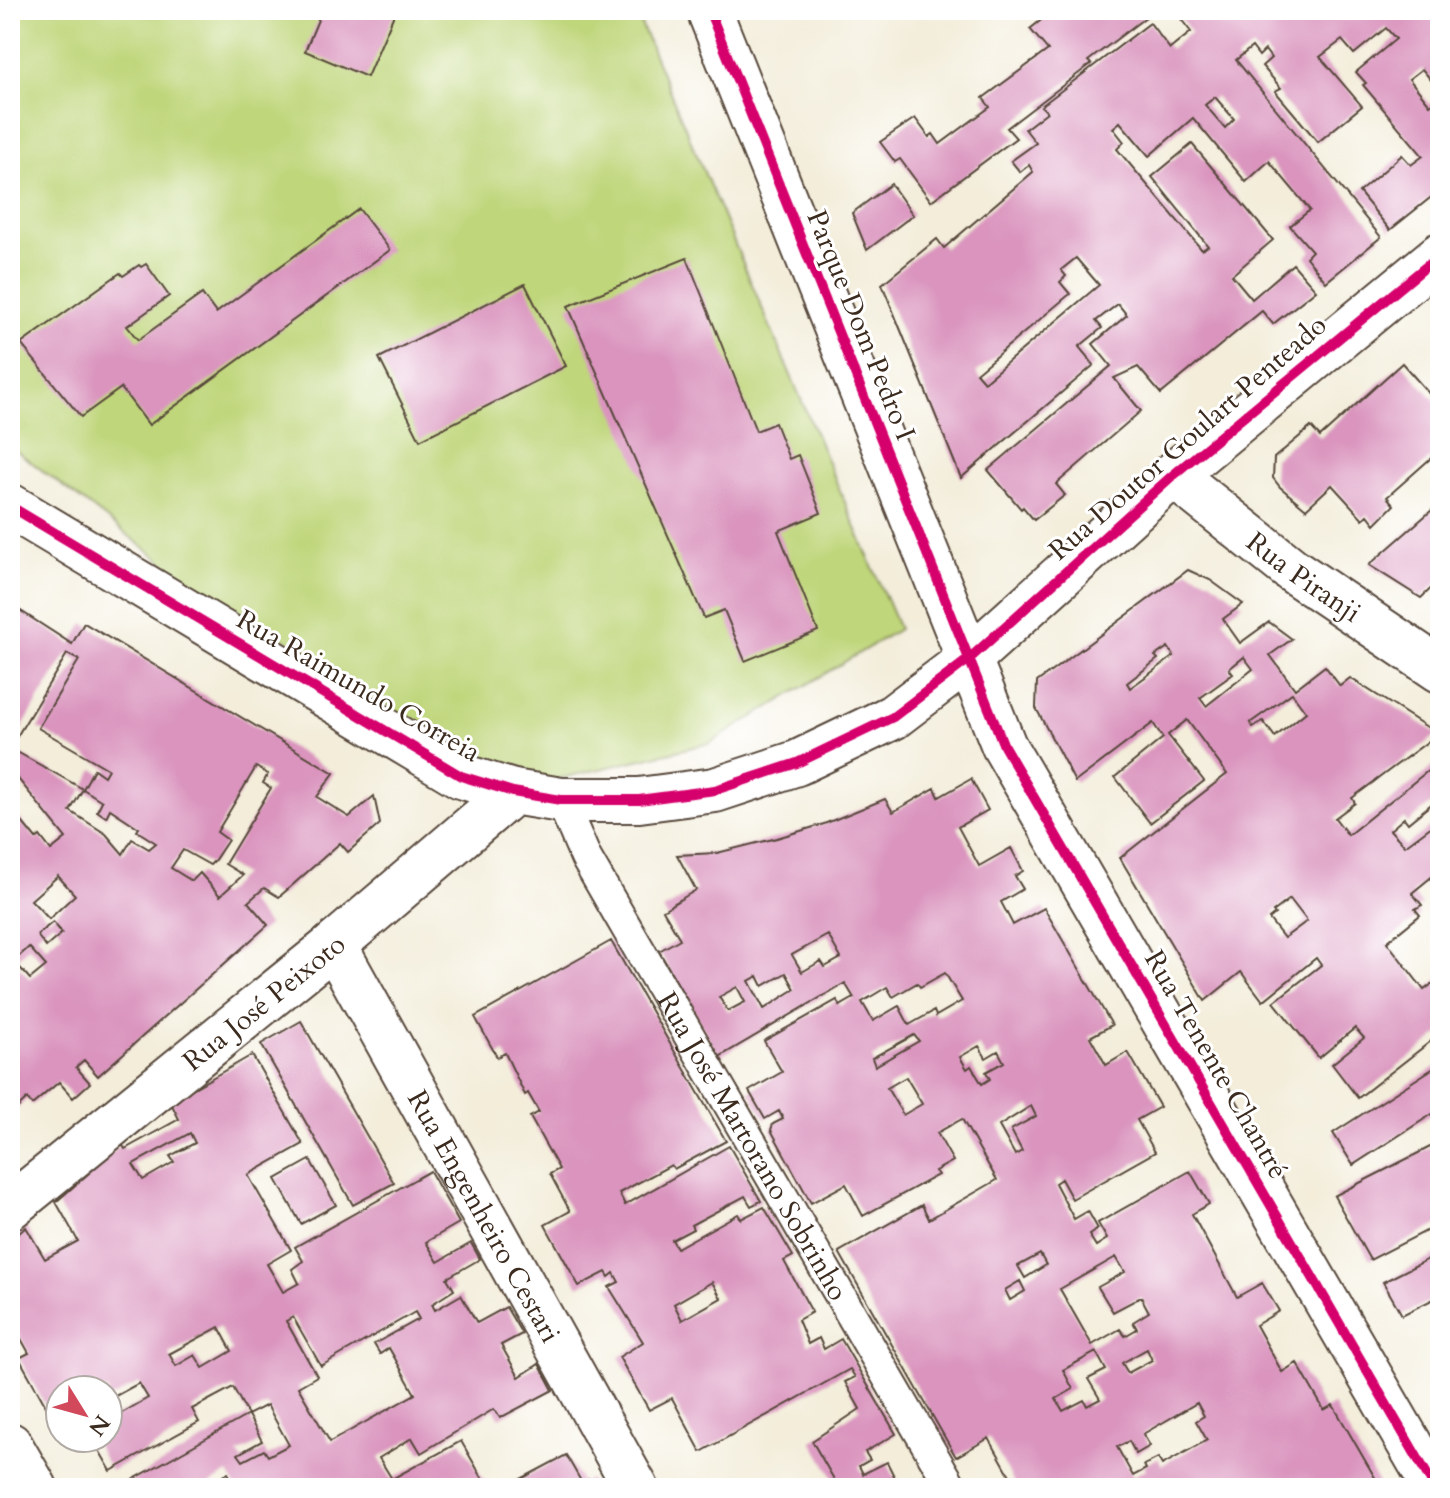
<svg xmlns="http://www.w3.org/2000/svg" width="1450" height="1498" font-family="Cardo,serif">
	<rect width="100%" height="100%" fill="#fff"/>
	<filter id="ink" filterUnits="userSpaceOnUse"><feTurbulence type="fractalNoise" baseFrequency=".0125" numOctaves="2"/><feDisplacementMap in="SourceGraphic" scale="16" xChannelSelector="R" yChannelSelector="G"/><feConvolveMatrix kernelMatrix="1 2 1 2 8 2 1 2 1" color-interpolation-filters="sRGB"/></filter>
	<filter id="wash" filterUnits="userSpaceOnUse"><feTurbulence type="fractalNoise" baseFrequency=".006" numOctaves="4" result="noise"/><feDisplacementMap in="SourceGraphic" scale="32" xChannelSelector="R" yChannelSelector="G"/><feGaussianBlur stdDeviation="1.8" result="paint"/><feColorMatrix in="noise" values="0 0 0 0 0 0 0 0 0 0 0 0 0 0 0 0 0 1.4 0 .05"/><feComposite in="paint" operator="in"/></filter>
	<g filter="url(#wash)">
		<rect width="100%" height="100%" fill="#f3edda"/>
		<polygon fill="#bfd67a" stroke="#7d804c" stroke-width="2" points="10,10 635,10 899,629 710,743 536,784 402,714 170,567 10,446"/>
		<g id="blocks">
			<g fill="#da94be" fill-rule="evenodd">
				<polygon points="322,10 396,10 367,77 305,51"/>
				<polygon points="1054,10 1155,10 1088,61 1091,64 1007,128 1016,138 931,201 900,159 895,162 880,142 915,118 929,137 933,134 940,144 990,107 983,98 1048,50 1030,29"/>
				<path d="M 1174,10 L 1440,10 L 1440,91 L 1422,69 L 1409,79 L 1430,105 L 1440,97 L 1440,190 L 1390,230 L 1359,192 L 1402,155 L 1411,165 L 1423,156 L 1363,85 L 1366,83 L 1356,72 L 1396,39 L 1386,28 L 1354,54 L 1342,40 L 1320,57 L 1362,106 L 1318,142 L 1275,91 L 1281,88 L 1262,66 L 1271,58 L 1265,50 L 1259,56 L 1252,47 L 1236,60 L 1381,237 L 1326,282 L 1306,257 L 1312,251 L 1290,226 L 1310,210 L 1269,161 L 1246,182 L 1193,118 L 1149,156 L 1120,122 L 1113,128 L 1124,142 L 1117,149 L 1202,250 L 1208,246 L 1152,177 L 1192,144 L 1273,240 L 1232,275 L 1252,299 L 1293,264 L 1316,290 L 1273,324 L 1262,311 L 1161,394 L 1138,367 L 1114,378 L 1141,411 L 1056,484 L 1065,495 L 1034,520 L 1023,507 L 1021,509 L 988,470 L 1111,366 L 1093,344 L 1127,315 L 1118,304 L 1096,321 L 1102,328 L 1079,347 L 1094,365 L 961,478 L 882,284 L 937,239 L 944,248 L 1033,172 L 1029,165 L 1020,172 L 1011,161 L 1036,143 L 1025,129 L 1047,112 L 1041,106 L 1150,23 L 1170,49 L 1191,32 ZM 1215,97 L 1234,119 L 1225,128 L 1205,105 ZM 1076,258 L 1099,285 L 984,382 L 976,373 L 1070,294 L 1060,282 L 1066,276 L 1061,270 Z"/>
				<polygon points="891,184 913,215 867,250 852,213"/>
				<polygon points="359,209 390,250 149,425 121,388 81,417 21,344 120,273 123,276 139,265 141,267 146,264 169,296 127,326 138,340 202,294 216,313"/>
				<polygon points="687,258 756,431 775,423 789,459 798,455 821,513 778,531 818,631 745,661 724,610 704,618 568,306"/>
				<polygon points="525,284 566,366 420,440 379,358"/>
				<polygon points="1402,363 1440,406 1440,450 1387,497 1394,505 1375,524 1368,515 1363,519 1332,485 1306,509 1280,487 1273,478 1274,458 1311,427 1320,437"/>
				<polygon points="1440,503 1440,580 1421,598 1369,565"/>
				<path d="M 1188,570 L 1210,580 L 1243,604 L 1223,619 L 1240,643 L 1269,622 L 1292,639 L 1270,655 L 1295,689 L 1325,666 L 1340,686 L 1350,678 L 1438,734 L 1352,798 L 1355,803 L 1335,818 L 1348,835 L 1440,761 L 1440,797 L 1408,823 L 1404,818 L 1390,830 L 1405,846 L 1440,820 L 1440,870 L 1412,893 L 1422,905 L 1415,909 L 1420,915 L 1387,942 L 1424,990 L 1440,978 L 1440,1034 L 1358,1098 L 1332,1064 L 1364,1038 L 1355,1028 L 1319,1058 L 1274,1002 L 1321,965 L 1316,958 L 1263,1001 L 1241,972 L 1205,1001 L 1120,858 L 1227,774 L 1187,720 L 1168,735 L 1204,781 L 1150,823 L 1115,777 L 1163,738 L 1153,723 L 1075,782 L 1036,708 L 1037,682 ZM 1168,647 L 1174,656 L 1130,688 L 1127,683 L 1158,659 L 1155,656 ZM 1244,657 L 1253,669 L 1206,706 L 1200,698 L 1233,674 L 1229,669 ZM 1292,693 L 1306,712 L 1275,737 L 1263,721 L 1253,727 L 1250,723 ZM 1290,899 L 1307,921 L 1284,938 L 1269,919 L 1275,914 L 1273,912 Z"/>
				<path d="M 10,604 L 72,644 L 84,623 L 334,773 L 317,797 L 349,817 L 374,796 L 380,824 L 348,852 L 340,843 L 279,897 L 264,888 L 248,902 L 268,925 L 98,1076 L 84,1060 L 76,1067 L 90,1083 L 73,1098 L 59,1082 L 32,1105 L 27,1099 L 10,1115 L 10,807 L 36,839 L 40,836 L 51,850 L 66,838 L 10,769 ZM 67,654 L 79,660 L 38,728 L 108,769 L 104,776 L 94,769 L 83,789 L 102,801 L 97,811 L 106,817 L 110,809 L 139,828 L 137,831 L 156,843 L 149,849 L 132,839 L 123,854 L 106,834 L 70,811 L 83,789 L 10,748 ZM 256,767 L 268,774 L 263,783 L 271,788 L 225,864 L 243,875 L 220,896 L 200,873 L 192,881 L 171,868 L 183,850 L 210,865 L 214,861 L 228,840 L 217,832 ZM 58,876 L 75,895 L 49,919 L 31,900 ZM 53,922 L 62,933 L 46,947 L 37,935 ZM 29,947 L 46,966 L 30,979 L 14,961 Z"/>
				<path d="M 971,779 L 988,810 L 958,827 L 979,866 L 1011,848 L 1023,871 L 1015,876 L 1023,889 L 1001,902 L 1013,925 L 1044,908 L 1112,1025 L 1090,1037 L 1106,1065 L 1128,1052 L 1160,1107 L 1137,1120 L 1155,1152 L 1072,1199 L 1061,1179 L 1055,1183 L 1074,1219 L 1088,1211 L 1098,1229 L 1089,1235 L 1096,1246 L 1107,1239 L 1098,1223 L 1190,1171 L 1209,1204 L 1192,1214 L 1237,1297 L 1262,1283 L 1279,1311 L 1256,1325 L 1282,1372 L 1297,1363 L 1324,1410 L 1333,1405 L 1381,1488 L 1017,1488 L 989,1438 L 956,1457 L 839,1252 L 922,1205 L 929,1219 L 997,1180 L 962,1119 L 937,1133 L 953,1161 L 935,1171 L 938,1175 L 863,1216 L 846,1184 L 811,1203 L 771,1130 L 773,1124 L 783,1119 L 779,1111 L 765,1119 L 749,1091 L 782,1072 L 764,1041 L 837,1000 L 840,1006 L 854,998 L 845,983 L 719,1057 L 659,951 L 680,939 L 663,910 L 696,890 L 677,855 L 717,853 L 777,838 L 824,824 L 885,799 L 893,812 L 935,788 L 939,797 ZM 828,935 L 841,958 L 825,967 L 821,961 L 802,972 L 792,955 ZM 786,973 L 795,989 L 764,1009 L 749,981 L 758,976 L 763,986 ZM 945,973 L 962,1001 L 936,1016 L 934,1011 L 909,1025 L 899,1006 L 873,1021 L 862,1002 L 887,987 L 893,997 L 917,983 L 920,987 ZM 737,987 L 745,1002 L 728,1011 L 719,997 ZM 914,1035 L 919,1041 L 875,1066 L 872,1058 ZM 979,1046 L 986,1058 L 998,1051 L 1004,1062 L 986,1072 L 990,1079 L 982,1084 L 971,1066 L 967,1069 L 960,1057 ZM 906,1077 L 922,1104 L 903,1115 L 887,1088 ZM 1031,1106 L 1036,1116 L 1011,1130 L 1022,1151 L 1015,1155 L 999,1126 ZM 1040,1254 L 1046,1265 L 1025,1278 L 1018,1266 ZM 1116,1257 L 1125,1272 L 1098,1287 L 1113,1312 L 1141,1297 L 1149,1312 L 1133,1322 L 1137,1329 L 1125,1336 L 1120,1329 L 1092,1345 L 1060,1289 ZM 1020,1281 L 1025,1291 L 1010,1300 L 1005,1290 ZM 1147,1349 L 1152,1360 L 1128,1373 L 1122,1363 ZM 1096,1352 L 1106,1370 L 1088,1379 L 1100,1399 L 1087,1406 L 1084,1400 L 1063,1411 L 1056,1399 L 1073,1389 L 1063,1370 ZM 1197,1403 L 1204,1416 L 1196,1421 L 1207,1440 L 1162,1465 L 1158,1458 L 1144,1465 L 1146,1469 L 1133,1476 L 1117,1447 L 1129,1441 L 1136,1454 L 1150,1446 L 1143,1434 Z"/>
				<path d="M 611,941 L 726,1141 L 674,1169 L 671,1165 L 619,1193 L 625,1205 L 729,1146 L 761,1201 L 751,1206 L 745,1196 L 691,1225 L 693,1229 L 672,1240 L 677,1248 L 738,1214 L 741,1219 L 764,1207 L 793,1256 L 784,1261 L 812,1312 L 798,1320 L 808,1344 L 819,1338 L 824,1349 L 841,1339 L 896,1434 L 865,1452 L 870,1460 L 859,1466 L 863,1474 L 887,1462 L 900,1488 L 839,1488 L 812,1441 L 860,1409 L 845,1382 L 855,1377 L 850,1369 L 701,1452 L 672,1398 L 649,1410 L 619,1357 L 643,1342 L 609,1287 L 619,1282 L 614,1273 L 609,1277 L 606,1272 L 579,1286 L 545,1225 L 570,1211 L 550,1174 L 559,1169 L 530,1117 L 539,1112 L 528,1093 L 525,1095 L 505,1053 L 497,1057 L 475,1017 ZM 712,1282 L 721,1298 L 682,1320 L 674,1304 Z"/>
				<polygon points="301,1021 394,1183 353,1205 261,1044"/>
				<path d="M 252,1055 L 303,1144 L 248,1175 L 291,1250 L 267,1264 L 283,1292 L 299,1283 L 292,1269 L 303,1261 L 295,1247 L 430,1171 L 459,1223 L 426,1242 L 438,1262 L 471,1243 L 480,1259 L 447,1278 L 454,1290 L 432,1304 L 435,1310 L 461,1295 L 477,1323 L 506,1307 L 522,1334 L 501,1345 L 519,1377 L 539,1364 L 553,1390 L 500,1418 L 494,1409 L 421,1453 L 412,1438 L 379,1458 L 392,1479 L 461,1441 L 488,1488 L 237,1488 L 228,1473 L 203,1488 L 129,1488 L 127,1483 L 248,1415 L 262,1441 L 238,1454 L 243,1461 L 264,1450 L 268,1456 L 289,1445 L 267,1405 L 248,1415 L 233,1387 L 192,1409 L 199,1422 L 111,1471 L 92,1438 L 108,1438 L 108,1421 L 148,1398 L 139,1383 L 108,1400 L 108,1390 L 60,1390 L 60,1427 L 58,1428 L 19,1358 L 29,1353 L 15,1328 L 10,1330 L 10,1241 L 26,1227 L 45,1259 L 78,1241 L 56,1202 L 122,1144 L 125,1149 L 179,1119 L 171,1103 L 175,1099 ZM 190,1133 L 195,1143 L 170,1156 L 174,1162 L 143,1180 L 133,1164 ZM 415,1312 L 419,1319 L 374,1344 L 380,1354 L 389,1348 L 415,1394 L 330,1442 L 298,1387 L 317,1376 L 286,1321 L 293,1317 L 321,1366 ZM 219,1327 L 232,1351 L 203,1368 L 195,1355 L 176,1366 L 169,1354 Z"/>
				<polygon points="1440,1064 1440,1109 1353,1165 1333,1133"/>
				<polygon points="1440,1142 1440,1224 1370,1260 1334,1196"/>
				<polygon points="310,1160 336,1205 301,1224 276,1179"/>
				<polygon points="1440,1253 1440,1296 1402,1315 1383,1282"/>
				<polygon points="566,1455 582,1483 589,1479 592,1484 602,1478 608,1488 504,1488"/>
			</g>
		</g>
	</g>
	<g filter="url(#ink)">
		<use href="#blocks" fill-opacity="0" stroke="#57473a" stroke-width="2"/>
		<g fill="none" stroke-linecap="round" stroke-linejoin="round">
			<g stroke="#57473a" stroke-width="34">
				<g id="service">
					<path id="s1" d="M 561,800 L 586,858 L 952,1488"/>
				</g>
			</g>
			<g stroke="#57473a" stroke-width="48">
				<g id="minor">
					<polyline points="10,506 461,776 513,792 561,800 639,800 715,790 797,763 893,717 969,659 1004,746 1435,1488"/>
					<path id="s2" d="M 334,945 L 636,1488"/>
					<path id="s3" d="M 10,1207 L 334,945 L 513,792"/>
					<polyline points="10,1445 35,1488"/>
				</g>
			</g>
			<g stroke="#57473a" stroke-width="48">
				<g id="tertiary">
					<polyline points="709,10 969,659 1173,475 1440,255"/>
					<path id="s4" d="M 1173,475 L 1292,570 L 1440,670"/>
				</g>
			</g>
			<use href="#service" stroke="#fff" stroke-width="30"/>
			<use href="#minor" stroke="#fff" stroke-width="44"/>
			<use href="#tertiary" stroke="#fff" stroke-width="44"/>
			<g stroke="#fff" stroke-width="15">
				<g id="cycleway">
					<polyline points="709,10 1004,746 1435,1488"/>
					<polyline points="10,506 461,776 513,792 561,800 639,800 715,790 797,763 893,717 969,659 1173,475 1440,255"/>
				</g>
			</g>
			<use href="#cycleway" stroke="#d6006c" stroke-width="10"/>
		</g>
	</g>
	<g text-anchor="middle" stroke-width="6" stroke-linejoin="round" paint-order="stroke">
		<g font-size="28" fill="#3b2a1e" stroke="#fff">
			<text transform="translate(862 325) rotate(68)" y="10">Parque Dom Pedro I</text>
			<text transform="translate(1187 437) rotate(-41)" y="10">Rua Doutor Goulart Penteado</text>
			<text dy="10" stroke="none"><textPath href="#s4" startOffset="166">Rua Piranji</textPath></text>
			<text transform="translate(359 685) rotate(30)" y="10">Rua Raimundo Correia</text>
			<text dy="10" stroke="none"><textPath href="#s3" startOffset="326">Rua José Peixoto</textPath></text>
			<text transform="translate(1217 1064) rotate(60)" y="10">Rua Tenente Chantré</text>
			<text dy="10" stroke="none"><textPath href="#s1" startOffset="396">Rua José Martorano Sobrinho</textPath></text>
			<text dy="10" stroke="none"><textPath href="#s2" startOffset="310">Rua Engenheiro Cestari</textPath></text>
		</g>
	</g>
	<rect width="1450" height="1498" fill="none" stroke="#fff" stroke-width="40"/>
	<g transform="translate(84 1414) rotate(127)"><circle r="38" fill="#ffffff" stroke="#b1aaa5" stroke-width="2"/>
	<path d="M0-6L14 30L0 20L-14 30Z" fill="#d1495b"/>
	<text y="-12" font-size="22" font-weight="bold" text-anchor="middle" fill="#3b2a1e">N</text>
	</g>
</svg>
